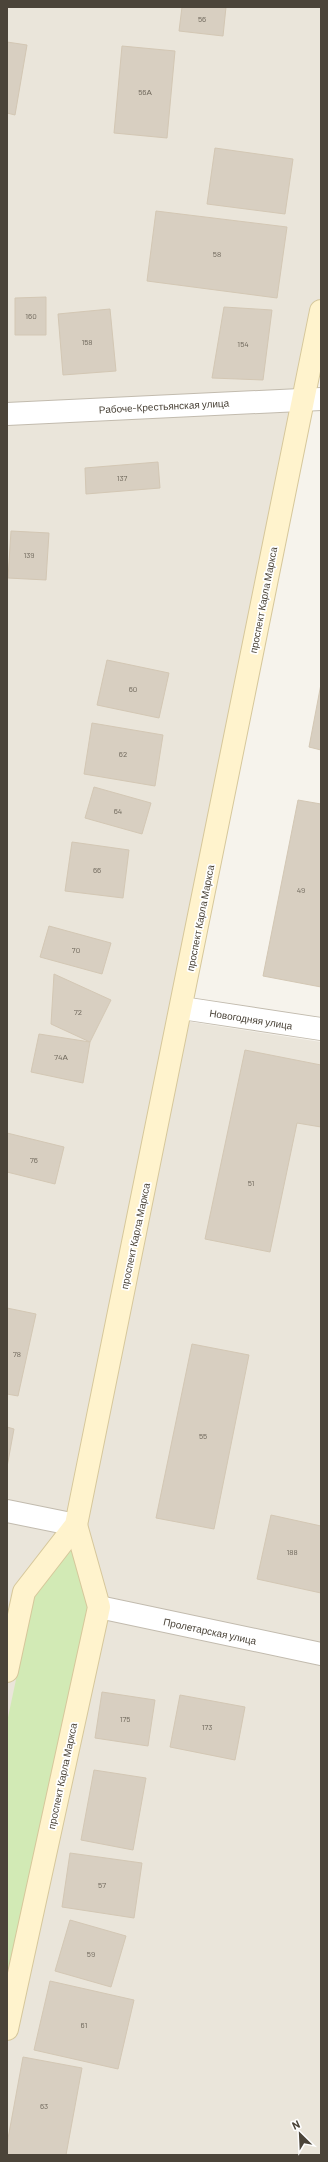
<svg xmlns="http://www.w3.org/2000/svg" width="328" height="2162" font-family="Barlow,sans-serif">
	<rect width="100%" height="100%" fill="#f6f3ec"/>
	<polygon fill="#eae5da" points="7,7 321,7 321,365 172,1019 321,1042 321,2155 7,2155"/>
	<polygon fill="#d2eab5" points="73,1544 92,1608 7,1986 7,1722 34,1595"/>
	<g fill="#d8cfc1" stroke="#d3c7b4">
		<polygon points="182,7 226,7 223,36 179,31"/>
		<polygon points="7,42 27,45 15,115 7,113"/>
		<polygon points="122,46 175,51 167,138 114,133"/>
		<polygon points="215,148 293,159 285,214 207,204"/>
		<polygon points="156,211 287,227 277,298 147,281"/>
		<polygon points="46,297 46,335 15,335 15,298"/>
		<polygon points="224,307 272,310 263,380 212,378"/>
		<polygon points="110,309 116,371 63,375 58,314"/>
		<polygon points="158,462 160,488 86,494 85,468"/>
		<polygon points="11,531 49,533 46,580 8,578"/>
		<polygon points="107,660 169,673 159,718 97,705"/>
		<polygon points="321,684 321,750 309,747"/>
		<polygon points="92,723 163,735 155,786 84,774"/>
		<polygon points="94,787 151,803 142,834 85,818"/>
		<polygon points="298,800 321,804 321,987 263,976"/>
		<polygon points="72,842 129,850 123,898 65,891"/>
		<polygon points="49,926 111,943 102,974 40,957"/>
		<polygon points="54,974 111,1000 90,1042 51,1024"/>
		<polygon points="39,1034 90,1042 83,1083 31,1072"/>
		<polygon points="245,1050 321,1065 321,1127 297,1123 270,1252 205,1239"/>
		<polygon points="7,1133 64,1147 55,1184 7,1172"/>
		<polygon points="7,1308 36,1314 18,1396 7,1394"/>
		<polygon points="192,1344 249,1355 214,1529 156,1518"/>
		<polygon points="7,1427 14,1429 7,1467"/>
		<polygon points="271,1515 321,1526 321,1593 257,1579"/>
		<polygon points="102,1692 155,1700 148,1746 95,1738"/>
		<polygon points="180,1695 245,1707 235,1760 170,1747"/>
		<polygon points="94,1770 146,1778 133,1850 81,1840"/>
		<polygon points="70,1853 142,1863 134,1918 62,1907"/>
		<polygon points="70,1920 126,1936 111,1987 55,1971"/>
		<polygon points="50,1981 134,2000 118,2069 34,2050"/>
		<polygon points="23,2057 82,2068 66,2155 7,2155 7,2144"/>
	</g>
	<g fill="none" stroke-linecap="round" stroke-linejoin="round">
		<g stroke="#c2bbae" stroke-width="24">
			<g id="minor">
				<polyline points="7,414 321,399"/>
				<polyline points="182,1008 321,1029"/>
				<polyline points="7,1511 76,1525"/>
				<polyline points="99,1607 321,1654"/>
			</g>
		</g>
		<g stroke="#d6c79b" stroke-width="24">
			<g id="secondary">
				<polyline points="7,1671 24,1592 76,1525 321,311"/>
				<polyline points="7,2029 99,1607 76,1525"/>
			</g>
		</g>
		<use href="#minor" stroke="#fff" stroke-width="22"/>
		<use href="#secondary" stroke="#fff3cd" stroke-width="22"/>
	</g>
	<g text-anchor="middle" stroke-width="3.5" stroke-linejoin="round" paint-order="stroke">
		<g font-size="8" fill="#6e675b">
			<text x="202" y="22">56</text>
			<text x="145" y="95">56А</text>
			<text x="217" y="257">58</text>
			<text x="31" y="319">160</text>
			<text x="87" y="345">158</text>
			<text x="243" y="347">154</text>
			<text x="122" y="481">137</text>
			<text x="29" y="558">139</text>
			<text x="133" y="692">60</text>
			<text x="123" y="757">62</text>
			<text x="118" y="814">64</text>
			<text x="97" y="873">66</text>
			<text x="301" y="893">49</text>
			<text x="76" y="953">70</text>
			<text x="78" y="1015">72</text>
			<text x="61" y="1060">74А</text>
			<text x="34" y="1163">76</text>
			<text x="251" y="1186">51</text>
			<text x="17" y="1357">78</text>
			<text x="203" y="1439">55</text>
			<text x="292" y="1555">188</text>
			<text x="125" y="1722">175</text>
			<text x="207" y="1730">173</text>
			<text x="102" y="1888">57</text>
			<text x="91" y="1957">59</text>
			<text x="84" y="2028">61</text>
			<text x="44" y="2109">63</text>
		</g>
		<g font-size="10" fill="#4b4439" stroke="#fff">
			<text transform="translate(164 406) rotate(-3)" y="4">Рабоче-Крестьянская улица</text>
			<text transform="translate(263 600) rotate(-79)" y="4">проспект Карла Маркса</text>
			<text transform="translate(200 918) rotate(-79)" y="4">проспект Карла Маркса</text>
			<text transform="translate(251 1019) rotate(9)" y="4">Новогодняя улица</text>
			<text transform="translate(135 1236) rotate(-78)" y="4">проспект Карла Маркса</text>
			<text transform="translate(210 1631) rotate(12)" y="4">Пролетарская улица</text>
			<text transform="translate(62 1776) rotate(-78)" y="4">проспект Карла Маркса</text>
		</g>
	</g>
	<rect width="328" height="2162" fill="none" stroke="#4b4439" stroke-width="16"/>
	<g transform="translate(300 2134) rotate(336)" stroke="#ffffff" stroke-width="3" paint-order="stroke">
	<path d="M0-3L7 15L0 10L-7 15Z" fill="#4b4439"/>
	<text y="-6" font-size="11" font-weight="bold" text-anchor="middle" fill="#4b4439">N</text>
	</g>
</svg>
